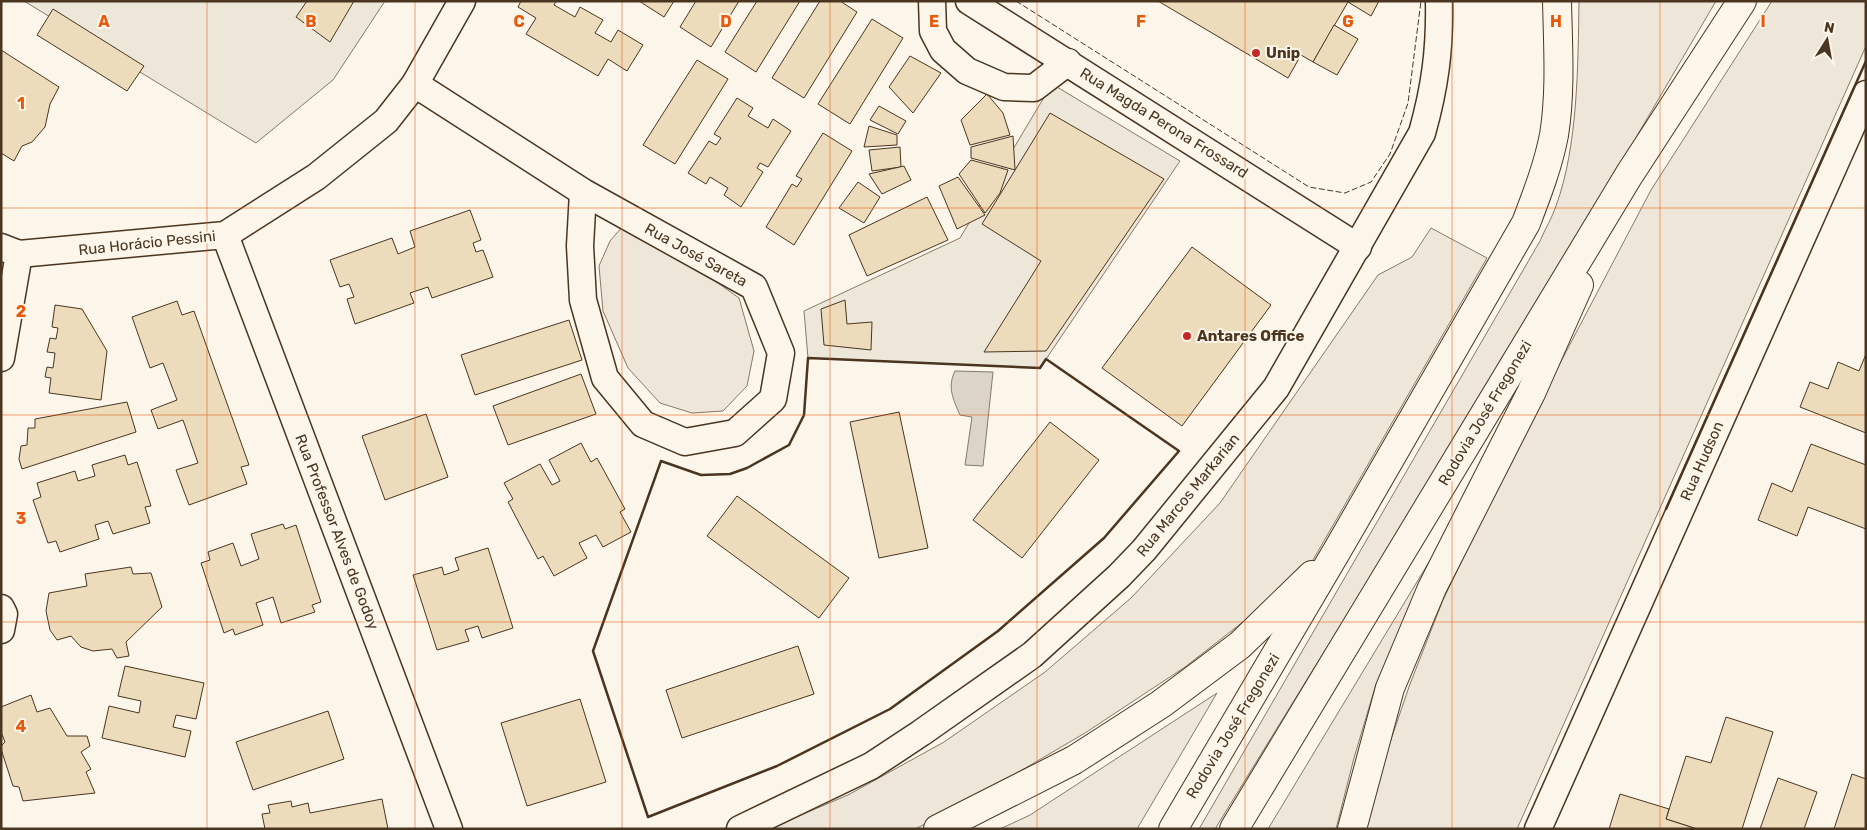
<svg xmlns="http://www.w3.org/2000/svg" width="1867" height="830" font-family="Rubik,sans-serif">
	<rect width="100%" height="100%" fill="#fbf6e9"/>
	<g fill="#ede6d9" stroke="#887966">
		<path d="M 1579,1 L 1716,1 L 1549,286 L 1215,829 L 1199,829 L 1540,241 C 1545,229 1552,218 1556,206 C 1578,146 1578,65 1579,1 Z"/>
		<polygon points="1772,1 1866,1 1866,46 1517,829 1365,829 1384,760 1410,684 1443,600 1525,430 1651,190"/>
		<polygon points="623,226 649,234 739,298 754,351 747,386 723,411 692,413 660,403 628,368 603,311 599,266 610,241"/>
		<polygon points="1431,228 1487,258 1313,560 1266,604 1185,667 1085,733 959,807 915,829 768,829 848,795 944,742 1045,672 1131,598 1220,503 1378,275 1412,257"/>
		<polygon points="1438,547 1376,684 1354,758 1336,829 1268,829"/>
		<polygon points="1217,693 1137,829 1000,829 1030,815"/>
	</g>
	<g fill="#ede7d9" stroke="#887966">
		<polygon points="24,1 385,1 333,80 256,143"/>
		<polygon points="1052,84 1180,161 1040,368 808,358 804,311 960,238"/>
	</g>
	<path fill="#dcd4c6" stroke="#887966" d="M 955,371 L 993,372 L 983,466 L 965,465 L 972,417 L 960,415 C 953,399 947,387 955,371 Z"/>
	<g fill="#ecdcbc" stroke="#4a3520">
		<polygon points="307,1 354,1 330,42 296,17"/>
		<polygon points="521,1 556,1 554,5 575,17 580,7 603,20 595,33 611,42 618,30 643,45 627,71 608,59 598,76 526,34 536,18 518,7"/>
		<polygon points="639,1 674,1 664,17"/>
		<polygon points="696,1 739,1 711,47 680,27"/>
		<polygon points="757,1 800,1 756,72 725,52"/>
		<polygon points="820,1 840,1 857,12 804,98 772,78"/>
		<polygon points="1158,1 1379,1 1371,16 1348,2 1313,62 1301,55 1288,78"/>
		<polygon points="53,9 144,66 127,91 37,35"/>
		<polygon points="872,19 903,38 850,124 818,104"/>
		<polygon points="1334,25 1358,39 1337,75 1313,62"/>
		<polygon points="1,50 59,87 50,104 45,127 32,142 22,146 14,161 1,153"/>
		<polygon points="910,56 941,73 913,113 889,87"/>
		<polygon points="697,60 728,79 675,164 643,145"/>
		<polygon points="987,94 1003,113 1010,135 970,145 961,120"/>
		<polygon points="737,98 753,108 748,116 768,128 773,119 791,131 768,167 760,163 757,168 763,172 741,207 724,195 728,188 710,177 706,184 688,173 709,141 716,145 721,138 714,134"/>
		<polygon points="879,106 906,121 898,134 870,120"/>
		<polygon points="1050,113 1164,179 1046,351 984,352 1041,261 982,224"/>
		<polygon points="869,126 897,135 897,145 864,147"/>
		<polygon points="823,133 852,151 794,245 766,227 792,184 797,187 802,179 796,176"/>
		<polygon points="1013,136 1015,170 971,158 971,147"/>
		<polygon points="900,147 901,167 872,171 869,150"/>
		<polygon points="971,160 1008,170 1000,193 985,213 959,174"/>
		<polygon points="904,166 911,180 882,194 869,174"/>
		<polygon points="958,177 985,215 957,229 939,186"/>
		<polygon points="858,182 880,197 864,223 839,208"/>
		<polygon points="927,197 948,240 867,276 849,235"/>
		<polygon points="470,210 481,240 473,243 476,252 483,250 493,277 432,298 428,287 410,293 414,303 355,324 347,299 354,297 349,284 340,287 330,260 392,238 398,254 415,247 410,231"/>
		<polygon points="1192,247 1271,305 1182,426 1102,368"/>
		<polygon points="845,300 847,324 872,322 871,350 824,345 821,309"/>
		<polygon points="177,301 182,315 194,311 249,465 241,467 247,484 189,505 176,470 198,463 183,420 158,429 151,410 177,400 163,363 150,368 132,317"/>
		<polygon points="55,305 82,309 107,351 101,400 49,393 51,378 45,377 47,367 53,368 55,353 47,352 50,338 56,339 58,328 52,327"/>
		<polygon points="569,320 582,360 475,395 461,355"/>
		<polygon points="1866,354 1866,433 1800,407 1810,382 1828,389 1838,362 1859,371"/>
		<polygon points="581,374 596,414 508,445 493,406"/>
		<polygon points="127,402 136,432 22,469 19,459 21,446 27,445 28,428 35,428 35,419"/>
		<polygon points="899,412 928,548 879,558 850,422"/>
		<polygon points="426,414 448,477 385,500 362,436"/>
		<polygon points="1050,422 1099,460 1022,558 973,520"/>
		<polygon points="581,443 591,462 597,458 625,509 620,512 631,532 603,547 596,535 579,543 587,558 554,576 543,556 538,559 508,502 513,499 504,483 540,464 552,485 560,481 549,460"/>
		<polygon points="1811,444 1866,465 1866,529 1808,507 1797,536 1758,520 1772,483 1792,492"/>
		<polygon points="125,455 128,465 137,462 151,506 145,507 150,523 113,534 108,521 95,525 99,539 60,552 56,541 48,543 33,500 41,497 37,483 75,471 78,481 95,476 92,465"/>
		<polygon points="737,496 849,578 819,618 707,536"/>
		<polygon points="283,524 285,529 296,525 321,602 312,605 315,612 281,623 273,597 256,603 263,625 235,635 233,629 224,633 201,563 210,560 208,552 233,543 241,566 259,559 251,534"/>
		<polygon points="488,548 513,628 482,638 478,626 465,630 469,641 437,650 413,575 442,567 444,575 459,570 455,558"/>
		<polygon points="131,567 133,574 151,573 162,607 126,642 129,656 117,658 112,649 93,651 81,647 71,636 57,640 50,630 46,611 49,593 87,586 85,574"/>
		<polygon points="798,646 814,694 682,738 666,690"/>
		<polygon points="125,666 204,683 196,719 176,715 173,727 191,731 185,757 102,738 109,706 139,713 141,701 118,696"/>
		<polygon points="31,695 37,712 50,708 67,736 87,736 90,746 81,752 91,769 86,772 95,793 23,801 19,787 13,786 1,749 1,746 5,742 1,732 1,707"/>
		<polygon points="580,699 606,782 527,806 501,723"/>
		<polygon points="328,711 344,759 253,790 236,742"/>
		<polygon points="1726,717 1773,732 1742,829 1697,829 1666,819 1686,756 1711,763"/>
		<polygon points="1852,774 1866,779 1866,829 1834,829"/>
		<polygon points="1778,778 1817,792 1804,829 1760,829"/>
		<polygon points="1620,794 1669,809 1666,819 1697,829 1609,829"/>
		<polygon points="382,799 388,829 265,829 262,814 270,813 268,805 291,801 292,807 308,803 310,813"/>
	</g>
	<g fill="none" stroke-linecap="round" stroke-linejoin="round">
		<g stroke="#4a3520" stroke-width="29">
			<g id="street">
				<polyline points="932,1 933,31 943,50 967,71 1004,87 1034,88 1068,62"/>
				<polyline points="969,1 1358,247"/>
				<polyline points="415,84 583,192 754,287 781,353 773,399 735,433 685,442 643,424 605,378 583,300 580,246 583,192"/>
				<polyline points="225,235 449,829"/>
				<polyline points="1,247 19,254 225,235 316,177 386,121 415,84 462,1"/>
				<polyline points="1,358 19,254"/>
				<polyline points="1,608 4,614 1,630"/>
				<path d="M 740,829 L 871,766 L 921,733 L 1032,655 L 1119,576 L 1144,550 L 1276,388 L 1422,133 C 1435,87 1440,49 1439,1"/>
				<polyline points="1538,829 1866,94"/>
			</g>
		</g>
		<g stroke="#4a3520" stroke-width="30">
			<g id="highway">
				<polyline points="938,829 1074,760 1161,704 1240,645 1312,575"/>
				<path d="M 1173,829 L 1338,549 L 1526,223 C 1537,194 1548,166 1554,135 C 1561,92 1558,46 1557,1"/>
				<polyline points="1234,829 1629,175 1742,1"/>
				<polyline points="1352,829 1390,688 1432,588 1531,393 1579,285"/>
			</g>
		</g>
		<use href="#street" stroke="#fbf6e9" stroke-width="26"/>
		<use href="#highway" stroke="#fbf6e9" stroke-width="28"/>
		<polyline stroke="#4a3520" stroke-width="1" stroke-dasharray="6 2.5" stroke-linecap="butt" points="1016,1 1309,187 1345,193 1371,182 1390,154 1408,103 1421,1"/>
		<g stroke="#4a3520" stroke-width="2.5">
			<polygon points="808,358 1040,368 1046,359 1179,451 1104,538 998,631 890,709 777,766 648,817 593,651 661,461 701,475 730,474 747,468 789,445 804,415"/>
			<polyline points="1666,509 1866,61"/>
		</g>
	</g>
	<path fill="none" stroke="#e8590c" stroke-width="1" stroke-opacity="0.55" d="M 207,1 L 207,829M 415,1 L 415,829M 622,1 L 622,829M 830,1 L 830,829M 1037,1 L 1037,829M 1245,1 L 1245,829M 1452,1 L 1452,829M 1660,1 L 1660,829M 1,208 L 1866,208M 1,415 L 1866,415M 1,622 L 1866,622"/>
	<g fill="#c62828" stroke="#fbf6e9" stroke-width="2">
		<circle cx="1256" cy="53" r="5"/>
		<circle cx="1187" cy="336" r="5"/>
	</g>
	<g text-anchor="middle" stroke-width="4" stroke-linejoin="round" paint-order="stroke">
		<g font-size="15" font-weight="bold" fill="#4a3520" stroke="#fbf6e9" text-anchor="start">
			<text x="1266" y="58">Unip</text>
			<text x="1197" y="341">Antares Office</text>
		</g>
		<g font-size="15" fill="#4a3520" stroke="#fbf6e9">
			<text transform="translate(1164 123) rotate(32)" y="5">Rua Magda Perona Frossard</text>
			<text transform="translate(147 243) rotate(-6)" y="5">Rua Horácio Pessini</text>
			<text transform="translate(696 255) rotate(29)" y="5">Rua José Sareta</text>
			<text transform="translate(1485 413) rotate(-59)" y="5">Rodovia José Fregonezi</text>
			<text transform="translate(1702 461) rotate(-66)" y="5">Rua Hudson</text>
			<text transform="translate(1188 495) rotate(-51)" y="5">Rua Marcos Markarian</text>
			<text transform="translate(337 532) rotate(69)" y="5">Rua Professor Alves de Godoy</text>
			<text transform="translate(1233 726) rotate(-59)" y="5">Rodovia José Fregonezi</text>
		</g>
	</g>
	<g font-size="16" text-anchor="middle" font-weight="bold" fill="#e8590c" stroke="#fbf6e9" stroke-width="4" stroke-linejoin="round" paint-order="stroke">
		<text x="104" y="27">A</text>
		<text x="311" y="27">B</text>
		<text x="519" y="27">C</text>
		<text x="726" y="27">D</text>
		<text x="934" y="27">E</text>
		<text x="1141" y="27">F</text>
		<text x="1348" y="27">G</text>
		<text x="1556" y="27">H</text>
		<text x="1763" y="27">I</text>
		<text x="21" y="109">1</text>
		<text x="21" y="317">2</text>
		<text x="21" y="524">3</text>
		<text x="21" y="732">4</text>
	</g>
	<rect width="1867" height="830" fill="none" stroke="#4a3520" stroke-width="5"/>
	<g transform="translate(1827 40) rotate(11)" stroke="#fbf6e9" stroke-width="4" paint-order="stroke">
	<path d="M0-4L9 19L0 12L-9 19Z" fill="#4a3520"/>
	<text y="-8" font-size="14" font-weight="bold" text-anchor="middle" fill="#4a3520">N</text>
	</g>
</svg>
